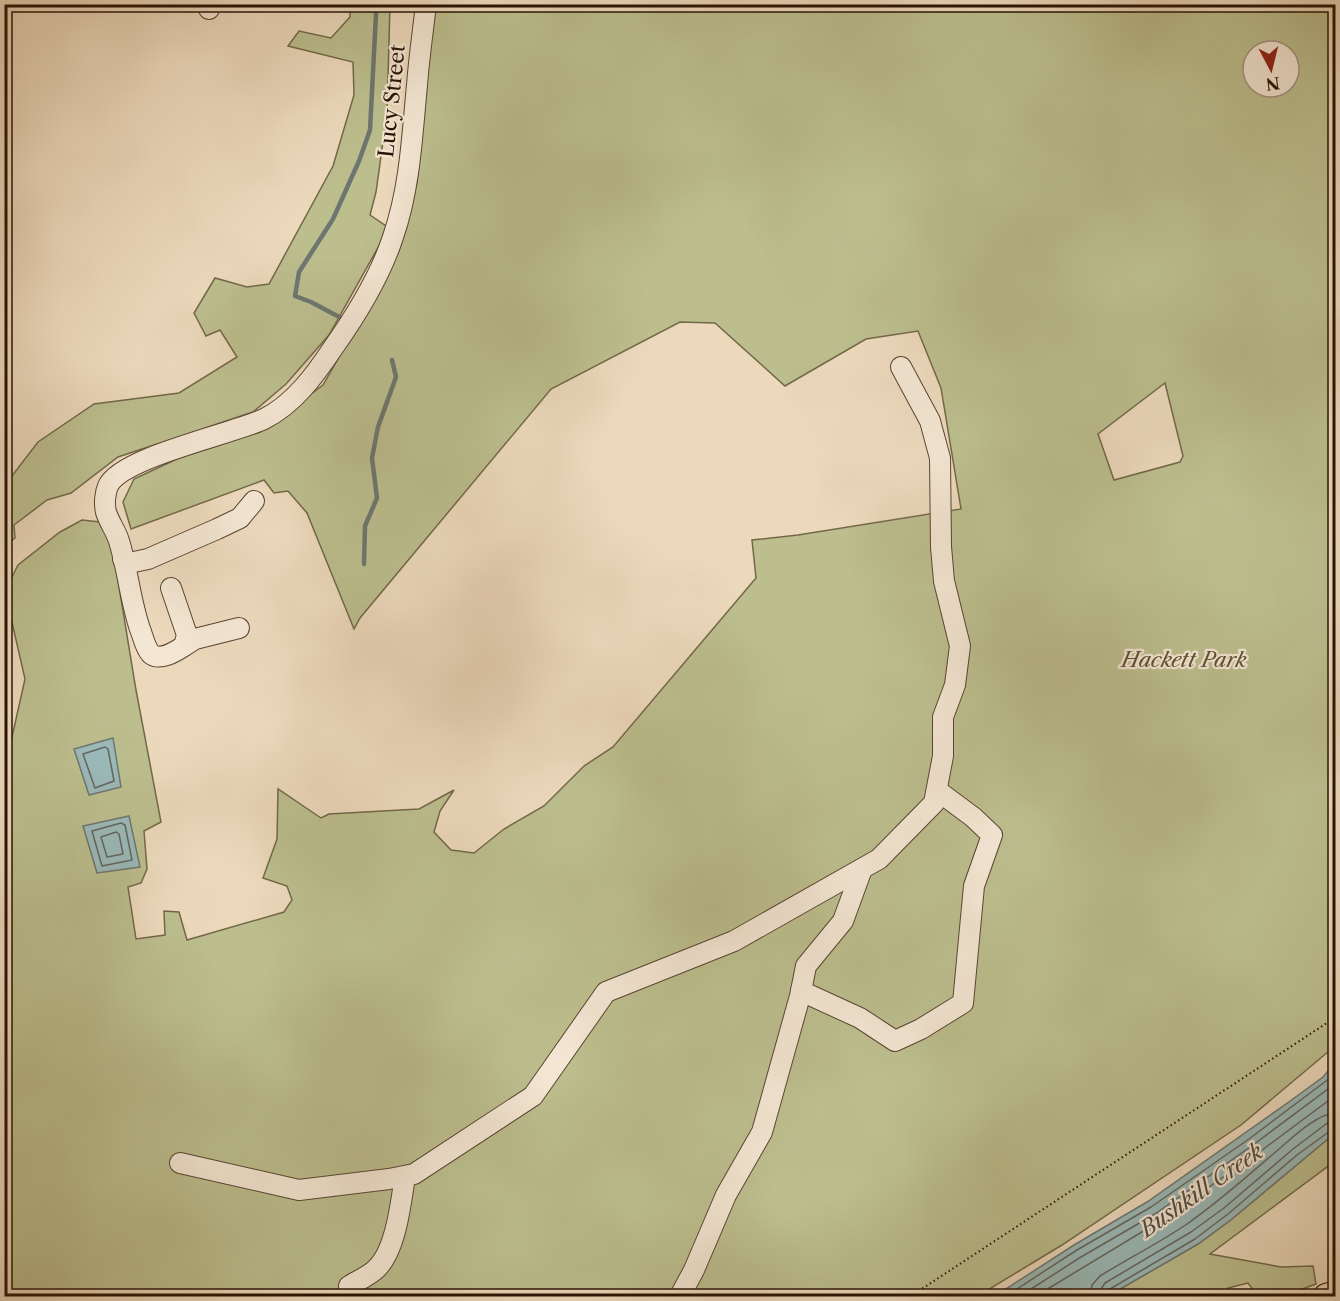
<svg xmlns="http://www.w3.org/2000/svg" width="1340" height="1301" font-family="'Libre Caslon Text',serif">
	<rect width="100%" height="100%" fill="#ecd9bc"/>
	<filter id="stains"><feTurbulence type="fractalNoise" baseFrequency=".00333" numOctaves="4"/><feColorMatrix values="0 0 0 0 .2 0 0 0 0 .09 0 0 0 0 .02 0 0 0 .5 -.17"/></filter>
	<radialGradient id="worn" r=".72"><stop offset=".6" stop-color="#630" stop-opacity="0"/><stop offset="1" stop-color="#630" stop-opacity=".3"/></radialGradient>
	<g fill="#bcbe8e" stroke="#726849" stroke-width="1.5" fill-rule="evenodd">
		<path d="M 439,4 L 1335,5 L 1335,1046 L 1241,1125 L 1062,1245 L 978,1296 L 11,1296 L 4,1289 L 4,750 L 10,746 L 25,679 L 11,618 L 5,611 L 5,591 L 18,565 L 60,532 L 82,520 L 100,522 L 112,544 L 136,690 L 161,822 L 144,831 L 147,869 L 141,883 L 128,887 L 136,939 L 165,935 L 164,911 L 179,912 L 187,940 L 284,912 L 292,900 L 287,886 L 263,878 L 277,839 L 278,789 L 321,818 L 329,814 L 419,809 L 454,790 L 440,811 L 434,832 L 451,850 L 474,853 L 504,829 L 544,806 L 584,766 L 613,747 L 756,578 L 752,540 L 798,535 L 961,509 L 941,388 L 918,331 L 866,339 L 785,386 L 715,323 L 680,322 L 551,389 L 360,618 L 354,629 L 307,513 L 288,491 L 274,493 L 264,480 L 131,529 L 123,502 L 134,479 L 179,458 L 260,432 L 323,385 L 386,275 L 417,183 L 430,14 ZM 1253,51 L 1289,51 L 1289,87 L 1253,87 ZM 1165,383 L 1183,456 L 1180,462 L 1114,480 L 1098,434 Z"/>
		<polygon points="350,5 390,5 387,113 376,192 370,215 389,228 329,335 286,384 253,412 118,457 71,493 47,500 14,525 15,538 5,546 5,485 38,442 94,404 179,393 237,357 220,330 206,336 194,313 215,278 247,287 269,284 333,166 354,95 353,62 288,46 299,31 331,38 350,17"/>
		<polygon points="1335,1133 1335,1161 1210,1254 1281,1267 1313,1266 1316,1284 1283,1296 1258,1296 1248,1283 1228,1288 1230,1296 1108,1296 1198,1244 1232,1219"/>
	</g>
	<g fill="#9ab9b8" stroke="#6d7770" stroke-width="1.5">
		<polygon points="113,738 121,787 89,795 74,749"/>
		<polygon points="129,816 140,867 97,873 83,826"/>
		<polygon points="1335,1063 1335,1133 1232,1219 1198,1244 1108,1296 995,1296 1074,1245 1147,1202 1286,1104 1323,1077"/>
	</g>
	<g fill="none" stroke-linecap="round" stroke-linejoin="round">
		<g stroke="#62665e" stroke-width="1.5">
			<polygon points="105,747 108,749 114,781 95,788 83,754"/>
			<polygon points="121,823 125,825 132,860 102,866 92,831"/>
			<polygon points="116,832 119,834 123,854 107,857 101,837"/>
			<polyline points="1006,1296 1077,1250 1151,1207 1249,1139 1326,1081 1336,1072"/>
			<polyline points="1020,1296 1081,1257 1155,1214 1253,1145 1336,1083"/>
			<polyline points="1036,1296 1160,1221 1258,1153 1336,1095"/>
			<path d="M 1090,1296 L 1092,1285 L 1100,1276 C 1129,1258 1159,1243 1187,1224 C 1217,1203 1244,1179 1272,1155 C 1287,1143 1316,1113 1336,1113"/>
			<polyline points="1099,1296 1101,1289 1105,1283 1191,1232 1224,1208 1293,1149 1326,1124 1336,1122"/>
			<polyline points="1107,1296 1110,1289 1195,1239 1228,1214 1297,1155 1330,1131 1336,1129"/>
		</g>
		<g stroke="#6d7770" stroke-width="4.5">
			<polyline points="343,319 311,302 295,296 299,272 333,219 359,161 370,130 376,14 373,4"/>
			<polyline points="364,564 365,526 377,498 372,458 378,427 396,377 392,360"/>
		</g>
		<g stroke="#5a4432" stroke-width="22">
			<g id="minor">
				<polyline points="209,4 209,9"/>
				<polyline points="123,559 129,563 148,559 217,529 240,518 254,501"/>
				<path d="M 171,588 L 187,635 L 184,646 C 175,652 160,661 151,654 C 145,648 143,636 140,629 C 130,600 128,570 119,541 C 116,531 109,522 106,512 C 104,504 105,493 108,486 C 121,457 233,434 264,419 C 294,404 315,375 333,348 C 357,314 380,277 393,237 C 410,188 412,137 417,85 C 419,58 423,31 426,4"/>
				<polyline points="184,646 195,639 239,628"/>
				<polyline points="801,991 860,1018 895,1041 921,1029 963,1003 974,886 992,835 973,817 938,791"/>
				<polyline points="180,1163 299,1190 389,1179 414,1174 533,1096 606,992 734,941 879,859 934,803 943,756 943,717 955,685 960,646 944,581 941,547 940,458 930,421 901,367"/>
				<path d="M 349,1286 C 357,1281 369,1276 376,1269 C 396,1251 401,1202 405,1176"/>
				<polyline points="680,1296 694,1270 726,1195 762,1132 800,996 806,966 843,921 862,869"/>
			</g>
		</g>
		<g stroke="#291304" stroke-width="26">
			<polyline id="major" points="1326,1296 1336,1293"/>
		</g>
		<polyline stroke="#291304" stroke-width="2" stroke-dasharray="1.5 3" stroke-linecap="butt" points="911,1296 1336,1017"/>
		<use href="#minor" stroke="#f3e6d3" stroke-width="20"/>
		<use href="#major" stroke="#ecd9bc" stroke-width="24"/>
	</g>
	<g text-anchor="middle" stroke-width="4.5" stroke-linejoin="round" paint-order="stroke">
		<g font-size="21" fill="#291304" stroke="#f3e6d3">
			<text transform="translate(392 101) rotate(-84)" y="7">Lucy Street</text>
		</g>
		<g font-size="21" font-style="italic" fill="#5c4f34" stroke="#f3e6d3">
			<text x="1184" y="667">Hackett Park</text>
		</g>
		<g font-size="22" font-style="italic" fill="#514d43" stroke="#f3e6d3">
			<text transform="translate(1201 1190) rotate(-35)" y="8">Bushkill Creek</text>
		</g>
	</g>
	<rect width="1340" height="1301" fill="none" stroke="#ecd9bc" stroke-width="24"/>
	<rect x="6" y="6" width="1328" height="1289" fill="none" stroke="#291304" stroke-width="3"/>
	<rect x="12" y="12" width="1316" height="1277" fill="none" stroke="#291304" stroke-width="1.5"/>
	<g transform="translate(1271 69) rotate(173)"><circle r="28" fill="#f3e6d3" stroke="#a29280" stroke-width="1.5"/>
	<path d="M0-4.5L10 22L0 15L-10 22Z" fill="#8f2418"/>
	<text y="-9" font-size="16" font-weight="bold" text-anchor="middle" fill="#291304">N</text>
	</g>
	<rect width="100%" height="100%" filter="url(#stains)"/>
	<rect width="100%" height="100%" fill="url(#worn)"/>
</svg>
